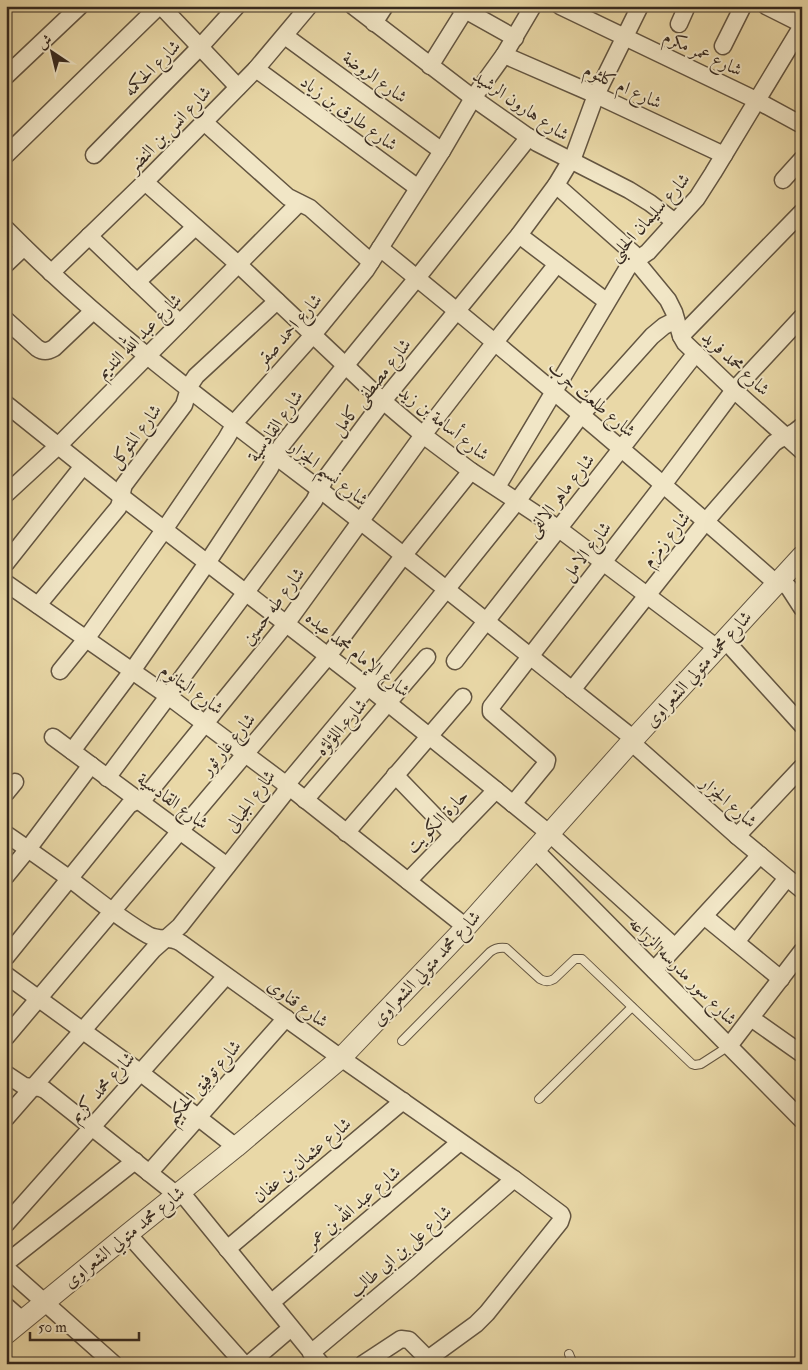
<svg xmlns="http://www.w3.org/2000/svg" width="808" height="1370" font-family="'IM FELL Double Pica',Amiri,serif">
	<rect width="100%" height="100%" fill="#e9d8a7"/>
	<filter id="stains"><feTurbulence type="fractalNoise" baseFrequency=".004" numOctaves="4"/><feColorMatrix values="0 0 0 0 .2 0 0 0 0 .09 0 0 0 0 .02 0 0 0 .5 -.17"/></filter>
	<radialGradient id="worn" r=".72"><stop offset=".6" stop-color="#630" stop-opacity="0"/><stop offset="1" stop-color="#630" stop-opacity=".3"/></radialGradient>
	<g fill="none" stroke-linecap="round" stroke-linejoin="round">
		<g stroke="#635541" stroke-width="10">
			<g id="service">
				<path d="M 402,1041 L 490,952 C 495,948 499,947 506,948 L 540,979 C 545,982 549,982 554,979 L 575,959 L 582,959 L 692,1064 L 695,1065 L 701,1064 L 729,1046"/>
				<polyline points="539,1099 632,1007"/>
				<polyline points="569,1354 573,1364"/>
			</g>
		</g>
		<g stroke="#635541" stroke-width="19">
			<g id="minor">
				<polyline points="161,6 238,87"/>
				<polyline points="353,6 473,98 537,143 629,190 650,203 675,222"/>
				<polyline points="458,6 515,38"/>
				<polyline points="560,6 756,100 802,125"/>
				<polyline points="766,6 802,24"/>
				<polyline points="374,23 385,6"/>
				<polyline points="679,24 687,6"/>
				<polyline points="285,36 442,151"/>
				<polyline points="723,46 743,6"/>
				<polyline points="504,55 596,95 724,155"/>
				<polyline points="430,66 465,10"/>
				<polyline points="256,69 418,188"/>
				<polyline points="6,76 80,6"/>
				<polyline points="204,122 288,197 310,208 371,262"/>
				<polyline points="6,155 159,6"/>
				<polyline points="94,155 200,47 237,6"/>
				<polyline points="783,180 802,159"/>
				<polyline points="145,182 239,265 383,401 423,435 471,471 559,529 717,648"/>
				<polyline points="556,185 633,253 640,266 668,300 674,312 681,336 685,343 734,390 802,451"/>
				<path d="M 6,229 C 102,326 211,407 319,489 C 425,571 529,656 634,739"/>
				<polyline points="519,235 606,301"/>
				<polyline points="89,236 180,323"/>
				<path d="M 380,248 C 514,357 647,469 776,583"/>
				<polyline points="6,264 24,247"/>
				<polyline points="51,273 145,182 256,69 309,6"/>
				<polyline points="137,282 195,227"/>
				<path d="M 6,320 L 37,348 C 43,352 47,352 54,348 L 93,311"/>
				<polyline points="681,336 802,212"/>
				<polyline points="6,404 122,497 368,687 496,790 550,834 675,947"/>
				<polyline points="497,487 627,269 632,263 648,252 697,198 713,173 802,26"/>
				<polyline points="6,494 58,446 299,203"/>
				<polyline points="6,563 83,466"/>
				<polyline points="780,579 789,588 802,608"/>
				<polyline points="6,583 168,696 288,786 466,927"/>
				<path d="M 38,605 L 118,508 C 122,501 121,493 124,485 L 184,405 L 190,385 L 196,376 L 277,301"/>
				<polyline points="725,640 802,725"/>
				<polyline points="455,661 696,353"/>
				<polyline points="60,671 86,639 164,530 226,439 237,420 312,336 366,270 442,151 473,98 504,55 533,6"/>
				<path d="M 572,690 L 706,521 L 774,443 C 785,435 791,437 802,426"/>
				<polyline points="53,737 227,866"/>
				<polyline points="631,742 737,836 802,890"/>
				<polyline points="72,751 132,671 207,563 270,468 281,446 345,366 417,278 529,137"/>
				<polyline points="395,775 453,835"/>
				<polyline points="107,778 314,501 325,479 383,401 519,235 556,185 574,155 596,95 640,6"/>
				<polyline points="6,793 15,782"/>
				<polyline points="305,800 427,657"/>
				<polyline points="513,804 546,764 547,760 491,712 491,707 663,485 734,390 802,317"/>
				<polyline points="346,833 463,697"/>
				<path d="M 6,834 C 28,849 49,864 70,879 C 95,898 120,919 148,935 C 159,941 171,936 181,943 L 341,1058 L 514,1179 L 561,1214 L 562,1216 L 560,1222 L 487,1313 L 476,1324 L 432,1356 L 428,1357 L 425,1356 L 409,1340 L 401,1339 L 363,1364"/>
				<polyline points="737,836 802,767"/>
				<polyline points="535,850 802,1120"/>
				<polyline points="6,876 28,849 91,765"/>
				<polyline points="408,881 496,790"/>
				<polyline points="704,916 781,979"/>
				<polyline points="736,942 787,878"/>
				<polyline points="6,957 129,805 146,796 286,624 423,435 495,342 557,264"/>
				<polyline points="654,970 760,855"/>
				<polyline points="6,975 141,1073 236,1147"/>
				<polyline points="751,1018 802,1054"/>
				<polyline points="6,1037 328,656 403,556 471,471"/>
				<polyline points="729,1046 802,951"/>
				<polyline points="6,1074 24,1086 40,1088 45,1090 177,1195"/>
				<polyline points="6,1118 153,950 180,926 284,794 291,779 368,687 518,500 581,415 652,336 664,326 676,320"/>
				<polyline points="149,1173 286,1018"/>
				<polyline points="181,1192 321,1364"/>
				<polyline points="6,1224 226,976"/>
				<polyline points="128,1234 244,1364"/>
				<polyline points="227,1249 403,1101"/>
				<polyline points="6,1263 135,1161"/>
				<polyline points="6,1268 114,1364"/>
				<polyline points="272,1302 460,1142"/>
				<polyline points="6,1306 22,1320"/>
				<polyline points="311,1353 410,1270 514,1179"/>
				<polyline points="249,1364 291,1328"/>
			</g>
		</g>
		<g stroke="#635541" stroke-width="22">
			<polyline id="tertiary" points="6,1334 128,1234 236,1147 341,1058 466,927 631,742 802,556"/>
		</g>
		<use href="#service" stroke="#f1e6c6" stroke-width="8"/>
		<use href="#minor" stroke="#f1e6c6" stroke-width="16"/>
		<use href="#tertiary" stroke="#f1e6c6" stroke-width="20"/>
	</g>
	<g text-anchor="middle" stroke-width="4" stroke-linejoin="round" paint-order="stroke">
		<g font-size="18" fill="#36291f" stroke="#f1e6c6">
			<text transform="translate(703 53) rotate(25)" y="6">شارع عمر مكرم</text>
			<text transform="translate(152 68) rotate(-45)" y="6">شارع الحكمه</text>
			<text transform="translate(375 77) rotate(36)" y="6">شارع الروضة</text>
			<text transform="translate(623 86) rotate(25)" y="6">شارع ام كلثوم</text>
			<text transform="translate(521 105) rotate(34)" y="6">شارع هارون الرشيد</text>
			<text transform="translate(349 113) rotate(36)" y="6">شارع طارق بن زياد</text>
			<text transform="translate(169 129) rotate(-46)" y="6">شارع انس بن النضر</text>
			<text transform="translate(649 217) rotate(-48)" y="6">شارع سليمان الحلبى</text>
			<text transform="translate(289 330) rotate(-49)" y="6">شارع احمد صقر</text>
			<text transform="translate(139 336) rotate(-45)" y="6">شارع عبد الله النديم</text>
			<text transform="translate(736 363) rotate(43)" y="6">شارع محمد فريد</text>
			<text transform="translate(371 387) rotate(-52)" y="6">شارع مصطفى كامل</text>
			<text transform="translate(592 399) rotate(40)" y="6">شارع طلعت حرب</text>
			<text transform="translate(444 423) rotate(38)" y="6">شارع أسامة بن زيد</text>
			<text transform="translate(275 426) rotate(-55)" y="6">شارع القادسية</text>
			<text transform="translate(135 436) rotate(-53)" y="6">شارع المتوكل</text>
			<text transform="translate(329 473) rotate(38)" y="6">شارع نسيم الجزار</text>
			<text transform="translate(560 495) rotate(-52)" y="6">شارع ماهر الالفى</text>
			<text transform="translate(666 539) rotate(-51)" y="6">شارع زمزم</text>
			<text transform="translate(586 551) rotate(-52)" y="6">شارع الامل</text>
			<text transform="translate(273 606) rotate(-53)" y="6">شارع طه حسين</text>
			<text transform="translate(358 654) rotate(38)" y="6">شارع الإمام محمد عبده</text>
			<text transform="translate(698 669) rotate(-48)" y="6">شارع محمد متولي الشعراوى</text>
			<text transform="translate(192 689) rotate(36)" y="6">شارع البتانوم</text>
			<text transform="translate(341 727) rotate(-49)" y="6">شارع اللؤلؤه</text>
			<text transform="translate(228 744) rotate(-50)" y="6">شارع غار ثور</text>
			<text transform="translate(173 801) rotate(36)" y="6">شارع القادسية</text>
			<text transform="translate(250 801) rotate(-54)" y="6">شارع الجبالى</text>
			<text transform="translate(729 802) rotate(41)" y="6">شارع الجزار</text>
			<text transform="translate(437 821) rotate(-46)" y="6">حارة الكويت</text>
			<text transform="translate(426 968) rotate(-47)" y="6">شارع محمد متولي الشعراوى</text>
			<text transform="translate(683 971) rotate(45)" y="6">شارع سور مدرسه الزراعه</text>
			<text transform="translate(298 1003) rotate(36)" y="6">شارع قناوى</text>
			<text transform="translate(203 1082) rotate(-49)" y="6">شارع توفيق الحكيم</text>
			<text transform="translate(102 1087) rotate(-48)" y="6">شارع محمد كريم</text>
			<text transform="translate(302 1160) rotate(-40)" y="6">شارع عثمان بن عفان</text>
			<text transform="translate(353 1207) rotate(-40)" y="6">شارع عبد الله بن عمر</text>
			<text transform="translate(124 1237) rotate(-39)" y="6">شارع محمد متولي الشعراوى</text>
			<text transform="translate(400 1251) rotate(-41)" y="6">شارع على بن ابى طالب</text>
		</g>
	</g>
	<rect width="808" height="1370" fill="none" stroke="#e9d8a7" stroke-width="25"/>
	<rect x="8" y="8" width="793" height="1355" fill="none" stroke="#36291f" stroke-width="2.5"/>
	<rect x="12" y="12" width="783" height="1345" fill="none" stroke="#36291f"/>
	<g transform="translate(52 52) rotate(325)" stroke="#f1e6c6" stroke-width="4" paint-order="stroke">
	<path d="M0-4L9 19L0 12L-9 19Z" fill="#36291f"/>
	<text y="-8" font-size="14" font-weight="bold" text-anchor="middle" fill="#36291f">ش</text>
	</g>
	<path d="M30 1332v8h109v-8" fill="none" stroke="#36291f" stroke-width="2.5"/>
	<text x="38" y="1332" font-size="15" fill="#36291f" stroke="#f1e6c6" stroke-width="4" paint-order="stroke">50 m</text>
	<rect width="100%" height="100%" filter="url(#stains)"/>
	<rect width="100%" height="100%" fill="url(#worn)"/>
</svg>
